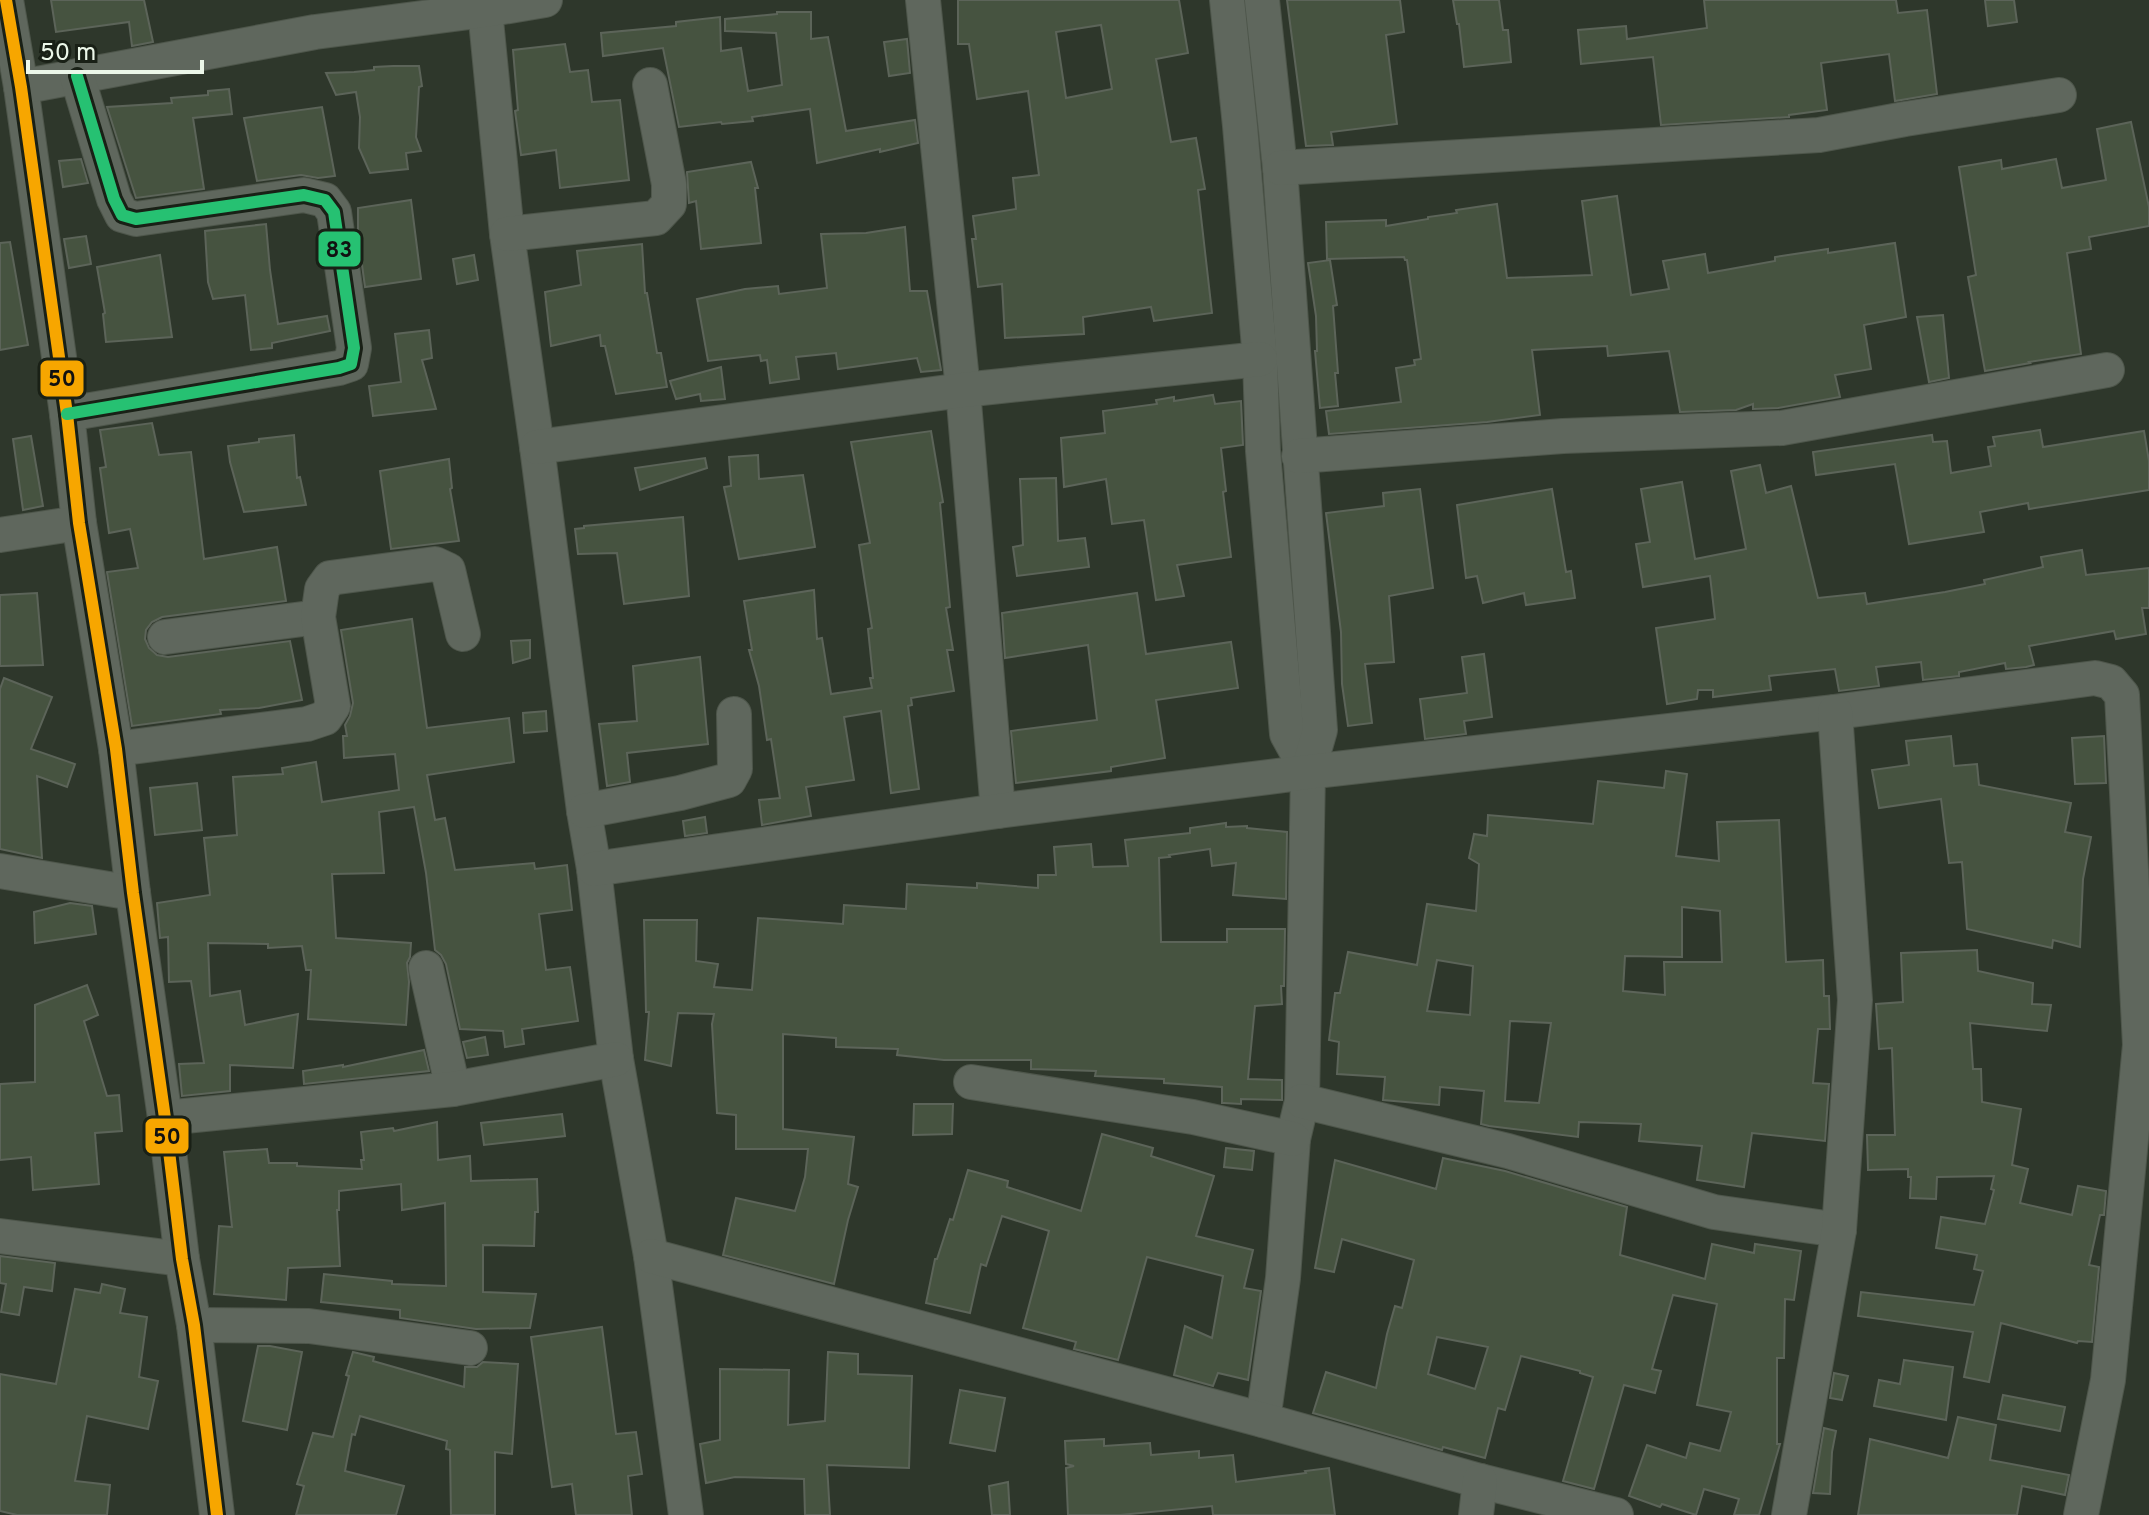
<svg xmlns="http://www.w3.org/2000/svg" width="2149" height="1515" font-family="Overpass,sans-serif">
	<rect width="100%" height="100%" fill="#2e372b"/>
	<g fill="#465340" stroke="#5c6459" stroke-width="2" fill-rule="evenodd">
		<polygon points="51,0 144,0 153,42 132,46 129,22 56,32"/>
		<path d="M 958,0 L 1179,0 L 1188,53 L 1156,59 L 1171,142 L 1196,138 L 1205,189 L 1198,190 L 1212,313 L 1154,321 L 1151,307 L 1083,317 L 1084,334 L 1005,338 L 1002,284 L 978,287 L 972,239 L 976,239 L 973,216 L 1016,209 L 1013,178 L 1039,175 L 1028,91 L 977,99 L 969,44 L 958,44 ZM 1101,25 L 1112,89 L 1066,98 L 1056,32 Z"/>
		<polygon points="1287,0 1400,0 1404,32 1386,35 1397,124 1331,132 1333,145 1306,146"/>
		<polygon points="1453,0 1499,0 1503,30 1508,30 1511,62 1464,67 1459,24 1457,24"/>
		<polygon points="1704,0 1896,0 1898,13 1927,10 1937,94 1895,101 1889,54 1821,63 1827,110 1789,115 1789,117 1661,125 1653,57 1581,64 1578,30 1626,26 1627,39 1707,28"/>
		<polygon points="1985,0 2014,0 2017,22 1988,26"/>
		<polygon points="777,12 811,12 811,39 828,37 846,131 915,120 918,143 880,152 880,149 817,163 810,109 752,117 753,121 722,124 721,122 679,127 663,48 603,56 601,33 676,26 676,22 720,17 721,51 741,48 748,91 782,85 776,33 725,31 725,19 777,14"/>
		<polygon points="907,39 910,73 889,76 884,42"/>
		<polygon points="565,44 570,72 588,70 592,102 620,100 629,180 560,188 556,150 521,155 515,111 518,110 513,50"/>
		<polygon points="393,66 419,66 422,86 419,87 416,137 421,151 406,153 408,169 370,173 359,148 360,117 356,92 336,95 326,73 354,72 374,70 374,67"/>
		<polygon points="229,89 232,114 193,118 204,189 136,198 107,107 172,103 171,98 208,95 208,91"/>
		<polygon points="322,107 335,176 318,178 301,175 257,181 244,118"/>
		<polygon points="2131,122 2149,207 2149,226 2089,237 2091,249 2067,253 2081,354 2029,362 2030,363 1985,371 1968,277 1976,275 1959,167 2001,160 2002,169 2056,159 2062,188 2106,180 2097,129"/>
		<polygon points="81,159 88,183 63,187 59,161"/>
		<polygon points="751,162 758,188 755,188 761,243 701,249 696,201 689,203 687,172"/>
		<polygon points="1617,196 1631,295 1669,289 1663,261 1705,254 1708,273 1775,261 1775,257 1828,249 1828,253 1895,243 1906,317 1864,325 1871,369 1835,375 1840,397 1778,408 1753,409 1753,404 1736,410 1680,412 1669,351 1608,356 1607,346 1532,350 1540,415 1487,422 1329,434 1326,411 1401,402 1396,368 1415,365 1414,360 1421,359 1407,260 1405,260 1404,257 1327,259 1326,222 1386,220 1386,226 1428,219 1428,217 1457,213 1456,210 1497,204 1507,278 1592,275 1582,201"/>
		<polygon points="411,200 421,279 365,287 358,235 358,208"/>
		<polygon points="266,224 270,270 278,324 327,316 330,331 272,343 272,348 251,350 245,295 213,299 208,282 205,231"/>
		<polygon points="905,227 910,291 927,291 941,370 921,372 917,358 838,369 836,353 796,357 799,379 770,383 767,360 761,361 760,355 708,361 697,299 745,289 778,286 779,294 827,288 821,234 866,233"/>
		<polygon points="86,236 91,264 69,268 64,239"/>
		<polygon points="10,242 28,345 0,350 0,243"/>
		<polygon points="642,244 645,293 647,293 657,353 661,353 667,387 616,394 605,346 601,346 600,335 551,346 545,292 581,285 577,251"/>
		<polygon points="160,255 172,337 106,342 103,314 105,313 97,267"/>
		<polygon points="474,255 478,280 457,284 453,259"/>
		<polygon points="1330,260 1337,305 1333,306 1338,373 1335,373 1338,406 1320,408 1315,351 1317,351 1316,316 1308,263"/>
		<polygon points="1943,315 1949,378 1929,382 1917,317"/>
		<polygon points="429,330 432,358 422,360 436,409 373,416 369,386 401,382 395,334"/>
		<polygon points="721,367 725,399 701,401 700,394 676,399 670,381"/>
		<polygon points="1213,395 1215,404 1241,401 1243,445 1221,448 1226,491 1223,492 1231,557 1177,565 1184,596 1156,600 1144,520 1112,524 1106,479 1064,487 1061,438 1105,433 1103,411 1157,404 1156,400 1174,397 1174,401"/>
		<polygon points="152,423 159,455 191,452 204,559 277,547 286,601 162,617 152,622 146,630 145,639 149,648 157,655 168,657 290,641 302,700 259,708 220,710 221,714 132,726 107,572 138,568 130,529 109,533 100,468 106,467 100,430"/>
		<polygon points="2040,430 2043,447 2144,431 2149,461 2149,490 2029,509 2028,503 1980,512 1984,532 1909,544 1895,464 1816,475 1813,452 1932,435 1933,442 1947,441 1951,473 1991,466 1988,447 1995,446 1993,437"/>
		<polygon points="931,431 943,502 940,503 950,607 946,608 953,650 947,650 954,691 911,698 912,705 908,706 919,789 891,793 881,711 844,717 854,780 806,787 811,816 762,825 759,800 780,798 771,739 767,740 759,686 749,650 752,650 744,601 814,590 817,639 822,638 831,694 872,688 870,678 873,678 868,629 872,628 859,545 870,543 851,442"/>
		<polygon points="294,435 297,478 300,477 306,505 244,512 230,462 228,446 259,442 259,439"/>
		<polygon points="31,436 43,506 23,510 13,439"/>
		<polygon points="758,455 759,479 803,475 815,547 739,559 724,487 731,486 729,457"/>
		<polygon points="705,458 707,468 640,490 635,468"/>
		<polygon points="449,459 452,488 450,489 459,541 391,549 380,471"/>
		<polygon points="1760,465 1766,493 1791,486 1818,598 1865,593 1867,604 1945,592 1985,584 1984,580 2043,567 2041,557 2082,550 2086,575 2149,568 2149,608 2142,608 2146,634 2116,639 2114,631 2029,646 2034,665 2026,667 2006,669 2005,663 1959,672 1959,676 1923,680 1921,662 1876,667 1879,686 1839,691 1835,669 1769,676 1771,690 1713,697 1713,690 1698,690 1697,699 1667,704 1656,628 1715,619 1710,576 1643,587 1636,544 1650,542 1641,489 1682,482 1695,559 1746,549 1731,471"/>
		<polygon points="1056,478 1058,541 1085,538 1089,567 1017,576 1013,547 1023,545 1020,479"/>
		<polygon points="1420,489 1433,588 1389,596 1394,662 1365,664 1372,723 1348,726 1342,684 1341,632 1326,513 1384,506 1383,493"/>
		<polygon points="1552,489 1566,572 1571,571 1575,598 1526,605 1524,593 1483,603 1477,576 1466,578 1457,505"/>
		<polygon points="683,517 689,596 624,604 617,553 578,554 575,529 584,528 584,526"/>
		<polygon points="37,593 43,665 0,666 0,595"/>
		<polygon points="1137,593 1146,654 1231,642 1238,688 1156,700 1165,758 1111,767 1111,771 1016,783 1011,731 1097,720 1088,645 1005,658 1002,613"/>
		<polygon points="412,619 427,728 509,718 514,762 427,775 435,820 445,818 455,870 534,863 535,869 567,865 572,910 539,914 546,970 570,967 578,1021 522,1029 524,1044 505,1047 503,1031 460,1029 446,964 441,955 435,950 426,873 414,807 379,812 384,873 332,874 336,938 411,943 410,957 407,963 409,982 406,1025 308,1019 311,970 306,970 302,946 268,948 268,944 208,943 210,996 240,991 245,1025 298,1014 293,1068 230,1065 230,1091 182,1096 179,1064 204,1063 191,981 169,982 168,937 160,938 157,903 210,895 204,838 237,835 233,777 283,774 282,768 316,762 322,802 399,790 395,754 344,758 343,736 347,736 345,725 350,716 353,703 341,630"/>
		<polygon points="530,640 530,658 513,663 511,641"/>
		<polygon points="1484,654 1492,717 1464,721 1466,734 1425,739 1420,699 1467,693 1462,657"/>
		<polygon points="700,657 708,744 627,753 630,782 607,786 599,724 637,721 633,666"/>
		<polygon points="4,678 52,697 31,749 75,764 67,787 37,776 42,858 0,849 0,689"/>
		<polygon points="546,711 547,731 524,733 523,713"/>
		<polygon points="1951,736 1954,766 1977,764 1979,785 2071,803 2065,832 2091,837 2083,879 2080,947 2053,940 2052,948 1967,929 1962,862 1949,863 1941,799 1879,808 1872,770 1909,765 1906,741"/>
		<polygon points="2104,736 2106,783 2075,784 2072,738"/>
		<path d="M 1666,771 L 1687,774 L 1676,856 L 1719,861 L 1717,822 L 1779,820 L 1786,962 L 1823,960 L 1824,996 L 1829,996 L 1830,1029 L 1818,1029 L 1813,1083 L 1829,1084 L 1825,1141 L 1752,1133 L 1744,1187 L 1697,1180 L 1702,1146 L 1639,1141 L 1641,1124 L 1579,1122 L 1578,1137 L 1489,1126 L 1481,1124 L 1484,1091 L 1440,1087 L 1439,1105 L 1383,1100 L 1385,1077 L 1337,1074 L 1339,1042 L 1329,1040 L 1335,993 L 1340,993 L 1348,952 L 1417,965 L 1427,904 L 1476,911 L 1479,864 L 1469,858 L 1474,834 L 1487,836 L 1488,815 L 1593,824 L 1598,781 L 1664,788 ZM 1682,907 L 1720,911 L 1722,962 L 1664,962 L 1665,995 L 1623,991 L 1625,956 L 1682,957 ZM 1437,960 L 1473,966 L 1470,1015 L 1427,1011 ZM 1510,1021 L 1551,1023 L 1539,1103 L 1505,1101 Z"/>
		<polygon points="197,783 202,830 155,835 150,788"/>
		<polygon points="705,817 707,833 685,836 683,821"/>
		<polygon points="1226,823 1226,827 1247,826 1247,828 1287,832 1286,899 1233,895 1236,863 1212,866 1210,849 1169,855 1170,857 1159,858 1161,942 1227,942 1227,929 1285,929 1284,986 1281,986 1282,1004 1255,1006 1248,1079 1282,1080 1282,1100 1241,1099 1241,1104 1224,1103 1222,1103 1222,1087 1164,1083 1164,1079 1095,1076 1096,1071 1031,1069 1031,1060 944,1060 897,1055 898,1049 836,1047 836,1038 783,1034 783,1129 854,1137 848,1184 858,1187 848,1220 834,1284 723,1255 736,1198 795,1211 805,1177 808,1149 736,1149 736,1115 717,1113 712,1024 714,1014 678,1013 671,1066 645,1060 649,1012 646,1012 644,920 697,920 696,961 718,964 714,987 752,990 758,918 843,924 844,905 906,909 907,884 977,888 977,883 1038,888 1038,875 1056,875 1054,847 1091,844 1093,867 1128,866 1125,840 1190,833 1190,828"/>
		<polygon points="70,903 92,906 96,934 35,943 34,912"/>
		<polygon points="1977,950 1978,971 2033,983 2032,1004 2051,1005 2047,1031 1970,1023 1973,1069 1981,1069 1982,1102 2021,1109 2012,1165 2028,1169 2020,1203 2072,1215 2078,1186 2106,1191 2104,1215 2100,1215 2089,1265 2099,1267 2092,1342 2078,1341 2077,1343 2001,1323 1989,1382 1964,1377 1973,1332 1858,1316 1861,1292 1974,1305 1983,1271 1974,1269 1977,1255 1936,1248 1941,1217 1985,1224 1994,1190 1991,1189 1994,1176 1937,1177 1936,1199 1910,1198 1911,1177 1908,1177 1908,1169 1868,1170 1867,1135 1895,1135 1892,1048 1879,1049 1876,1004 1903,1002 1901,953"/>
		<polygon points="87,985 98,1015 84,1021 107,1096 119,1095 122,1131 95,1133 99,1184 33,1190 31,1157 0,1160 0,1084 35,1082 35,1005"/>
		<polygon points="485,1037 488,1055 467,1058 463,1042"/>
		<polygon points="424,1050 429,1071 304,1084 303,1071 343,1065 343,1067"/>
		<polygon points="914,1104 953,1104 952,1134 913,1135"/>
		<polygon points="562,1114 565,1136 484,1145 481,1123"/>
		<polygon points="437,1122 438,1160 470,1156 471,1181 537,1179 538,1212 535,1212 534,1246 483,1245 483,1292 536,1294 530,1328 476,1329 400,1318 400,1310 321,1302 324,1274 392,1281 392,1284 446,1286 445,1203 402,1210 401,1184 339,1191 339,1210 337,1210 340,1266 288,1268 286,1300 214,1294 219,1226 232,1227 224,1152 267,1149 269,1163 297,1163 297,1166 362,1169 361,1160 364,1160 361,1132 393,1128 394,1131"/>
		<polygon points="1102,1134 1153,1148 1151,1156 1214,1176 1196,1236 1253,1250 1244,1288 1261,1291 1248,1380 1218,1373 1213,1386 1174,1375 1185,1326 1212,1338 1223,1276 1147,1257 1118,1360 1074,1349 1076,1342 1023,1328 1049,1231 1002,1216 986,1266 981,1264 970,1313 926,1303 935,1259 937,1259 950,1219 953,1220 968,1170 1008,1181 1007,1187 1081,1211"/>
		<polygon points="1226,1148 1254,1151 1252,1170 1224,1167"/>
		<path d="M 1443,1158 L 1505,1171 L 1627,1207 L 1620,1255 L 1705,1279 L 1712,1244 L 1754,1253 L 1755,1244 L 1801,1251 L 1794,1300 L 1785,1299 L 1784,1358 L 1777,1358 L 1777,1444 L 1780,1444 L 1759,1515 L 1734,1515 L 1739,1499 L 1704,1489 L 1696,1515 L 1662,1504 L 1660,1507 L 1629,1496 L 1647,1445 L 1686,1458 L 1690,1443 L 1720,1451 L 1731,1412 L 1697,1405 L 1717,1304 L 1673,1295 L 1652,1369 L 1661,1371 L 1655,1393 L 1624,1385 L 1594,1489 L 1563,1481 L 1593,1377 L 1580,1373 L 1580,1371 L 1521,1356 L 1505,1410 L 1498,1408 L 1485,1458 L 1443,1447 L 1442,1450 L 1313,1413 L 1326,1372 L 1376,1388 L 1387,1334 L 1395,1306 L 1402,1308 L 1414,1260 L 1342,1239 L 1334,1272 L 1315,1268 L 1335,1160 L 1436,1189 ZM 1437,1337 L 1488,1347 L 1475,1389 L 1428,1374 Z"/>
		<polygon points="0,1256 55,1263 52,1291 24,1287 19,1315 1,1312 6,1284 0,1283"/>
		<polygon points="102,1284 125,1289 120,1313 147,1317 139,1377 158,1381 148,1429 87,1416 75,1481 110,1485 107,1515 17,1515 0,1511 0,1374 56,1384 75,1289 100,1293"/>
		<polygon points="602,1327 616,1434 636,1432 642,1474 628,1476 632,1515 576,1515 572,1484 552,1487 531,1337"/>
		<polygon points="258,1346 270,1346 302,1352 287,1430 243,1421"/>
		<polygon points="353,1352 374,1357 373,1361 464,1387 465,1367 477,1367 483,1362 518,1364 512,1454 495,1452 495,1515 451,1515 450,1450 446,1449 447,1441 360,1416 355,1435 352,1434 345,1471 404,1486 396,1515 296,1515 304,1486 297,1484 313,1433 333,1437 349,1376 346,1375"/>
		<polygon points="828,1352 858,1354 858,1374 912,1376 909,1468 827,1465 830,1515 805,1515 804,1479 735,1477 706,1483 700,1444 720,1440 720,1369 789,1370 788,1425 825,1421"/>
		<polygon points="1904,1360 1953,1367 1946,1420 1874,1406 1879,1380 1900,1384"/>
		<polygon points="1834,1373 1848,1376 1842,1400 1830,1398"/>
		<polygon points="960,1390 1005,1398 995,1451 950,1443"/>
		<polygon points="2003,1395 2065,1407 2060,1431 1998,1419"/>
		<polygon points="1958,1417 1996,1425 1990,1460 2069,1475 2065,1495 2022,1486 2017,1515 1858,1515 1870,1439 1948,1458"/>
		<polygon points="1824,1428 1836,1431 1832,1452 1830,1494 1813,1493"/>
		<polygon points="1104,1439 1104,1446 1150,1443 1151,1455 1199,1451 1199,1458 1233,1455 1236,1482 1306,1473 1305,1471 1329,1468 1335,1515 1213,1515 1212,1506 1120,1515 1068,1515 1066,1468 1074,1466 1066,1464 1065,1441"/>
		<polygon points="1008,1482 1010,1515 992,1515 989,1486"/>
	</g>
	<g fill="none" stroke-linecap="round" stroke-linejoin="round">
		<g stroke="#4e564b" stroke-width="36">
			<g id="minor">
				<polyline points="6,0 21,87 67,414 79,523 116,749 133,893 165,1118 182,1259 194,1325 217,1515"/>
				<polyline points="923,0 963,390 998,811"/>
				<polyline points="1227,0 1240,126 1260,359 1263,451 1287,734 1308,772"/>
				<polyline points="1262,0 1280,168 1320,730 1308,772 1302,1101 1293,1139 1283,1278 1263,1420"/>
				<polyline points="485,10 507,234 537,447 584,811 594,869 616,1059 651,1256 686,1515"/>
				<polyline points="21,87 315,32 485,10 545,0"/>
				<polyline points="1280,168 1819,135 1905,119 2059,95"/>
				<polyline points="507,234 656,218 669,204 669,184 650,85"/>
				<polyline points="67,414 339,368 351,364 354,348 334,212 325,200 304,195 136,219 122,215 114,199 77,76"/>
				<polyline points="537,447 963,390 1260,359"/>
				<polyline points="1299,456 1563,436 1782,428 2107,370"/>
				<polyline points="0,535 79,523"/>
				<polyline points="165,637 318,617"/>
				<polyline points="116,749 307,724 325,718 333,706 318,617 322,589 330,578 435,564 448,570 463,634"/>
				<polyline points="584,811 680,793 729,780 735,769 734,714"/>
				<polyline points="594,869 998,811 1308,772 1835,712 2095,678 2111,682 2122,695 2140,1045 2108,1380 2081,1515"/>
				<polyline points="0,871 133,893"/>
				<polyline points="426,968 453,1089"/>
				<polyline points="971,1082 1193,1117 1293,1139"/>
				<polyline points="1302,1101 1508,1151 1714,1212 1839,1230"/>
				<polyline points="165,1118 453,1089 616,1059"/>
				<polyline points="0,1236 182,1259"/>
				<polyline points="651,1256 1263,1420 1480,1481 1616,1515"/>
				<polyline points="194,1325 309,1326 470,1348"/>
				<polyline points="1476,1515 1480,1481"/>
				<polyline points="1789,1515 1839,1230 1855,1000 1835,712"/>
			</g>
		</g>
		<use href="#minor" stroke="#5f675d" stroke-width="34"/>
		<g stroke="#192016" stroke-width="18">
			<polyline id="bus-1" points="6,0 21,87 67,414 79,523 116,749 133,893 165,1118 182,1259 194,1325 217,1515"/>
		</g>
		<g stroke="#192016" stroke-width="18">
			<polyline id="bus-2" points="67,414 339,368 351,364 354,348 334,212 325,200 304,195 136,219 122,215 114,199 77,76"/>
		</g>
		<use href="#bus-1" stroke="#f7a600" stroke-width="12"/>
		<use href="#bus-2" stroke="#26c172" stroke-width="12"/>
	</g>
	<g stroke="#192016" stroke-width="3">
		<rect x="317" y="230" width="45" height="38" rx="8" fill="#26c172"/>
		<rect x="39" y="359" width="46" height="39" rx="8" fill="#f7a600"/>
		<rect x="144" y="1117" width="46" height="38" rx="8" fill="#f7a600"/>
	</g>
	<g font-size="22" text-anchor="middle" font-weight="bold" fill="#111">
		<text x="339" y="257">83</text>
		<text x="62" y="386">50</text>
		<text x="167" y="1144">50</text>
	</g>
	<path d="M28 60v12h174v-12" fill="none" stroke="#ecf7e9" stroke-width="4"/>
	<text x="40" y="60" font-size="24" fill="#ecf7e9" stroke="#192016" stroke-width="6" paint-order="stroke">50 m</text>
</svg>
